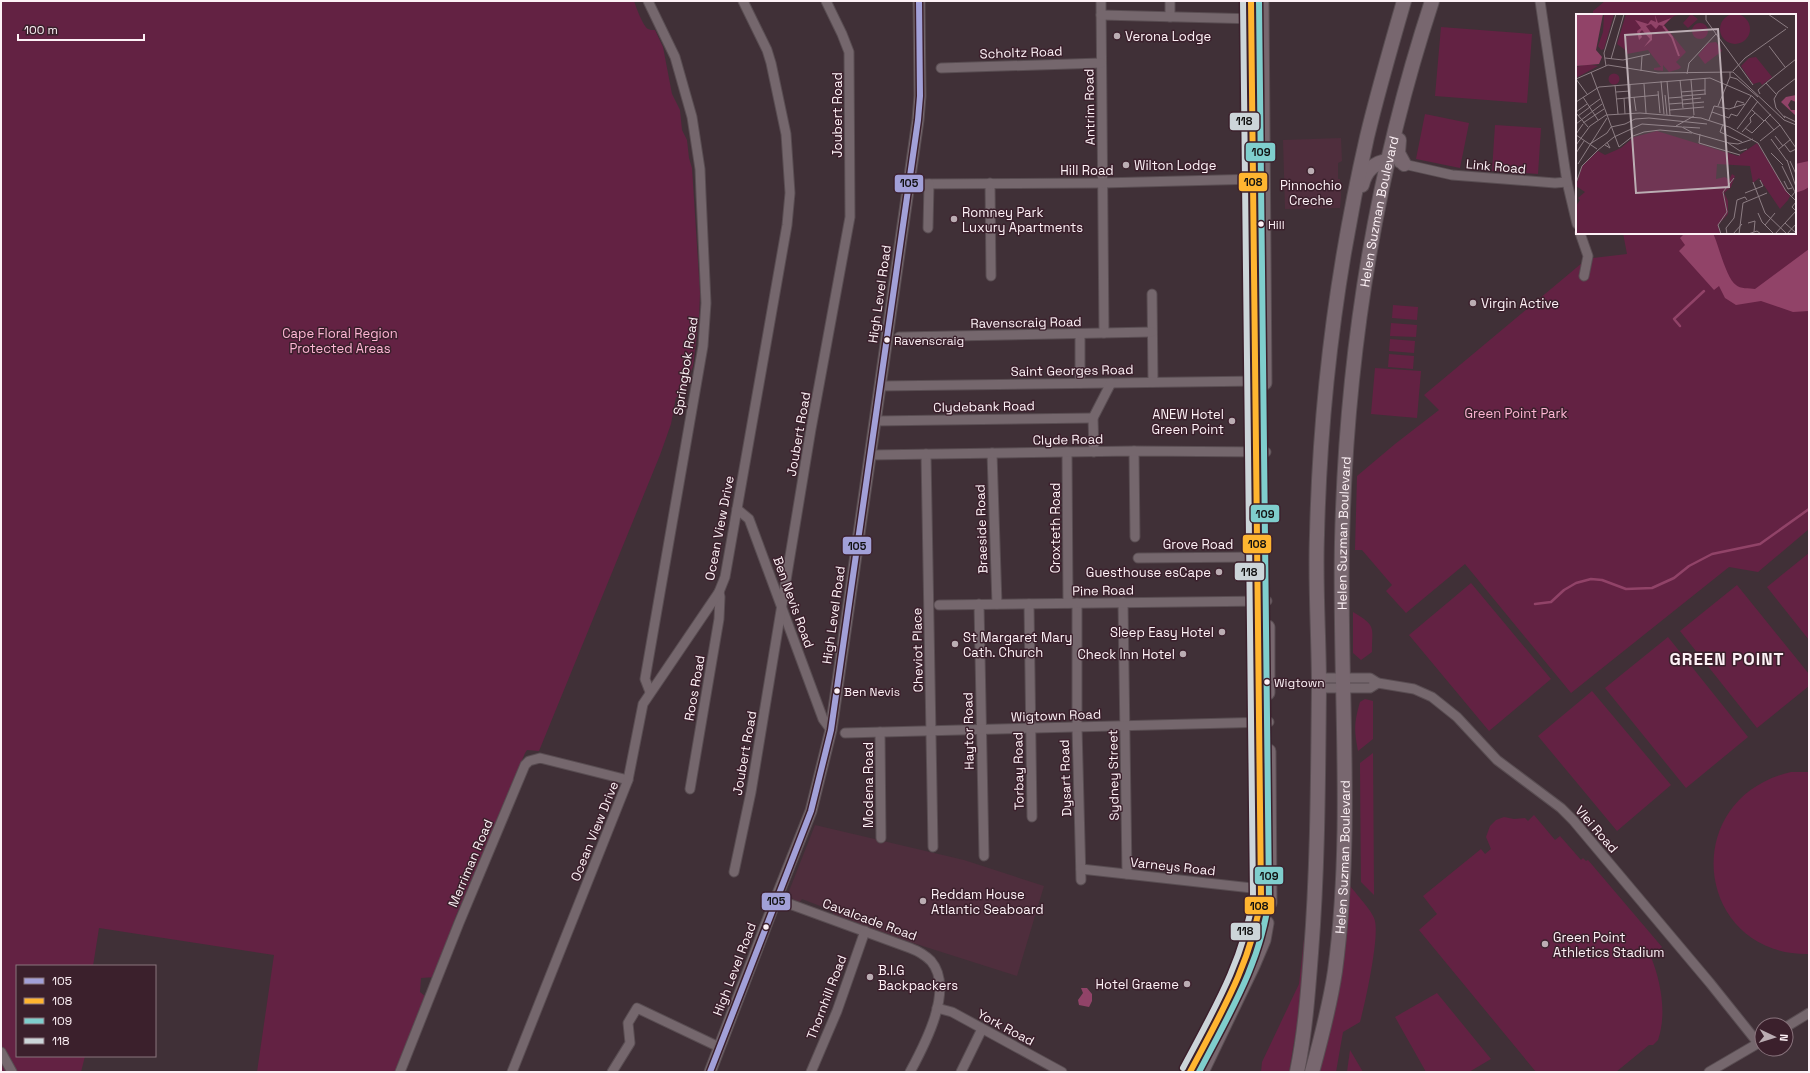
<svg xmlns="http://www.w3.org/2000/svg" width="1810" height="1073" font-family="'Space Grotesk',sans-serif">
	<rect width="100%" height="100%" fill="#403037"/>
	<g fill="#4f2e3d">
		<polygon points="1341,138 1342,161 1338,163 1338,179 1340,179 1341,196 1340,208 1285,209 1283,140"/>
		<polygon points="815,825 964,860 1044,886 1017,976 910,942 833,914 833,911 802,899 800,902 793,900 789,891"/>
	</g>
	<g fill="#632243">
		<path d="M 1,1 L 634,1 C 636,7 643,26 648,29 C 650,30 652,30 655,30 L 663,47 L 672,94 L 680,110 L 682,130 L 687,140 L 689,158 L 692,168 L 700,293 L 699,317 L 693,366 L 681,398 L 676,397 L 671,424 L 660,455 L 539,751 L 527,750 L 525,753 L 455,918 L 435,977 L 421,978 L 420,992 L 426,997 L 396,1072 L 257,1072 L 274,955 L 99,928 L 93,966 L 17,966 L 17,1056 L 85,1056 L 81,1072 L 1,1072 Z"/>
		<polygon points="1605,1 1809,1 1809,529 1758,572 1729,567 1571,693 1465,564 1406,613 1386,591 1392,585 1362,550 1355,550 1357,476 1395,444 1439,410 1424,395 1582,263 1589,266 1593,258 1627,254 1623,233 1795,233 1795,15 1593,15 1593,11"/>
		<polygon points="1441,27 1532,34 1527,103 1435,96"/>
		<polygon points="1425,114 1469,123 1460,168 1416,159"/>
		<polygon points="1495,125 1541,128 1538,174 1492,171"/>
		<polygon points="1393,305 1418,307 1417,320 1392,318"/>
		<polygon points="1391,323 1417,325 1416,337 1390,336"/>
		<polygon points="1390,339 1415,341 1414,353 1389,351"/>
		<polygon points="1389,354 1414,356 1413,369 1388,367"/>
		<polygon points="1375,368 1421,371 1417,418 1371,414"/>
		<polygon points="1809,553 1809,640 1767,587"/>
		<polygon points="1471,583 1551,679 1489,731 1409,635"/>
		<polygon points="1737,585 1809,674 1809,686 1757,728 1680,631"/>
		<path d="M 1353,612 C 1377,626 1372,627 1372,652 L 1361,660 L 1353,653 Z"/>
		<polygon points="1668,637 1748,737 1686,788 1605,688"/>
		<polygon points="1592,691 1671,785 1617,831 1538,736"/>
		<path d="M 1365,699 L 1373,701 L 1373,739 L 1358,751 C 1354,730 1354,723 1360,702 Z"/>
		<polygon points="1373,753 1374,895 1361,882 1360,763"/>
		<path d="M 1791,772 L 1809,772 L 1809,954 C 1695,956 1676,799 1791,772 Z"/>
		<path d="M 1534,815 L 1555,840 L 1560,836 L 1581,860 L 1583,858 L 1586,861 L 1588,860 L 1662,947 L 1651,957 C 1661,982 1667,1014 1658,1040 L 1653,1045 L 1649,1045 L 1616,1072 L 1536,1072 L 1419,930 L 1437,914 L 1423,896 L 1481,849 L 1485,854 L 1491,849 L 1486,837 L 1490,826 L 1496,820 L 1504,817 L 1514,819 L 1525,818 L 1528,821 Z"/>
		<path d="M 1348,883 C 1354,892 1370,908 1374,918 C 1381,932 1365,1004 1360,1022 L 1343,1032 L 1336,1072 L 1318,1072 L 1342,970 L 1348,910 Z"/>
		<polygon points="1304,939 1307,948 1304,984 1289,1072 1261,1072 1262,1062 1299,984"/>
		<polygon points="1437,993 1491,1059 1469,1072 1426,1072 1395,1017"/>
		<polygon points="1350,1050 1363,1072 1347,1072"/>
	</g>
	<g fill="#914368">
		<polygon points="1809,161 1809,187 1804,190 1795,193 1795,164"/>
		<path d="M 1685,233 L 1713,233 C 1719,246 1726,278 1736,285 C 1740,289 1749,288 1755,289 L 1809,249 L 1809,311 L 1793,312 L 1761,301 L 1736,305 L 1725,298 L 1719,286 L 1714,290 L 1679,251 L 1685,245 L 1680,238 Z"/>
		<polygon points="1081,988 1087,988 1092,994 1092,1001 1089,1007 1079,1005 1078,1000 1083,993"/>
	</g>
	<g fill="none" stroke-linecap="round" stroke-linejoin="round">
		<g stroke="#914368" stroke-width="2.5">
			<polyline points="1680,326 1674,319 1704,291"/>
			<polyline points="1535,604 1551,602 1564,590 1576,583 1591,579 1602,580 1626,589 1652,588 1674,578 1689,566 1712,554 1760,544 1809,509"/>
		</g>
		<g stroke="#594d52" stroke-width="11">
			<g id="minor">
				<polyline points="648,1 675,57 692,117 700,169 701,194 706,303 703,346 645,679 650,692"/>
				<polyline points="1101,1 1104,333"/>
				<polyline points="1170,1 1170,17"/>
				<polyline points="1540,1 1567,182 1577,224"/>
				<polyline points="1101,15 1257,19"/>
				<polyline points="941,68 1101,63"/>
				<polyline points="1399,163 1452,175 1555,183 1567,182"/>
				<polyline points="990,183 991,276"/>
				<polyline points="910,184 1102,183 1258,179"/>
				<polyline points="928,228 929,184"/>
				<polyline points="1580,233 1588,256 1584,276"/>
				<polyline points="1152,294 1153,382"/>
				<polyline points="1080,334 1080,383"/>
				<polyline points="899,337 1152,332"/>
				<polyline points="880,386 1260,381"/>
				<polyline points="875,421 1093,418"/>
				<polyline points="1134,451 1135,537"/>
				<polyline points="1067,452 1068,603"/>
				<polyline points="1094,452 1093,418 1111,383"/>
				<polyline points="992,453 997,604"/>
				<polyline points="926,454 933,847"/>
				<polyline points="870,455 1134,451 1266,452"/>
				<polyline points="737,509 749,519 823,719 831,730"/>
				<polyline points="1138,558 1258,557"/>
				<polyline points="1123,602 1127,874"/>
				<polyline points="1077,603 1077,727 1081,880"/>
				<polyline points="979,604 984,856"/>
				<polyline points="1029,604 1032,817"/>
				<polyline points="939,605 1267,601"/>
				<polyline points="1318,678 1370,678 1378,683 1414,689 1432,697 1457,717 1497,760 1561,808 1573,820 1710,983 1758,1043"/>
				<polyline points="1319,688 1370,688 1378,683"/>
				<polyline points="880,732 881,838"/>
				<polyline points="845,733 1269,722"/>
				<polyline points="690,789 719,619 720,597 719,592"/>
				<polyline points="1081,869 1261,889"/>
				<polyline points="734,872 751,792 811,429 850,217 849,52 842,34 826,1"/>
				<path d="M 776,899 L 910,948 C 918,951 925,955 931,961 C 955,989 924,1046 910,1072"/>
				<polyline points="937,1008 952,1012 1062,1072"/>
				<polyline points="1786,1027 1809,1013"/>
				<polyline points="1,1052 12,1072"/>
				<polyline points="400,1072 459,923 525,765 529,761 540,758 628,780"/>
				<polyline points="512,1072 628,780 643,704 719,592 725,577 787,225 790,193 786,134 771,63 767,50 743,1"/>
				<polyline points="612,1072 630,1043 628,1023 637,1008 719,1047"/>
				<polyline points="811,1072 837,1011 865,931"/>
				<polyline points="961,1072 982,1029"/>
				<polyline points="1709,1072 1762,1041"/>
			</g>
		</g>
		<g stroke="#594d52" stroke-width="13">
			<polyline id="tertiary" points="710,1072 776,899 811,811 831,730 918,120 920,96 919,1"/>
		</g>
		<g stroke="#594d52" stroke-width="15">
			<g id="secondary">
				<polyline points="1262,1 1265,383"/>
				<polyline points="1268,627 1268,693"/>
				<polyline points="1269,751 1270,903"/>
				<path d="M 1190,1072 C 1217,1018 1257,958 1261,897 L 1251,1"/>
				<polyline points="1202,1072 1253,966 1264,940 1267,923"/>
			</g>
		</g>
		<g stroke="#594d52" stroke-width="16">
			<g id="primary">
				<polyline points="1399,140 1398,153 1404,164"/>
				<path d="M 1362,185 C 1365,172 1374,162 1388,161"/>
				<path d="M 1297,1072 C 1305,1033 1308,993 1311,953 C 1318,865 1318,776 1319,687 C 1319,637 1315,586 1317,535 C 1320,402 1337,268 1367,137 C 1378,91 1391,46 1404,1"/>
				<path id="s1" d="M 1312,1072 C 1321,1039 1330,1005 1335,971 C 1354,829 1339,684 1342,542 C 1346,359 1375,175 1432,1"/>
			</g>
		</g>
		<use href="#minor" stroke="#75676d" stroke-width="9"/>
		<use href="#tertiary" stroke="#75676d" stroke-width="11"/>
		<use href="#secondary" stroke="#77676e" stroke-width="13"/>
		<use href="#primary" stroke="#78676f" stroke-width="14"/>
		<g stroke="#3b202c" stroke-width="9">
			<polyline id="bus-1" points="710,1072 811,811 831,730 918,120 920,96 919,1"/>
		</g>
		<g stroke="#3b202c" stroke-width="9">
			<path id="bus-2" d="M 1190,1072 C 1220,1015 1252,962 1261,897 L 1251,1"/>
		</g>
		<g stroke="#3b202c" stroke-width="9">
			<path id="bus-3" d="M 1199,1072 C 1228,1016 1262,961 1269,897 L 1259,1"/>
		</g>
		<g stroke="#3b202c" stroke-width="9">
			<path id="bus-4" d="M 1183,1068 C 1212,1013 1244,960 1253,897 L 1243,1"/>
		</g>
		<use href="#bus-1" stroke="#a2a0d8" stroke-width="6"/>
		<use href="#bus-2" stroke="#ffb530" stroke-width="6"/>
		<use href="#bus-3" stroke="#7fcecd" stroke-width="6"/>
		<use href="#bus-4" stroke="#ccd5d9" stroke-width="6"/>
	</g>
	<g fill="#bbadb3" stroke="#3b202c" stroke-width="1.5">
		<circle cx="1117" cy="36" r="4"/>
		<circle cx="1126" cy="165" r="4"/>
		<circle cx="1311" cy="171" r="4"/>
		<circle cx="954" cy="219" r="4"/>
		<circle cx="1473" cy="303" r="4"/>
		<circle cx="1232" cy="421" r="4"/>
		<circle cx="1219" cy="572" r="4"/>
		<circle cx="1222" cy="632" r="4"/>
		<circle cx="955" cy="644" r="4"/>
		<circle cx="1183" cy="654" r="4"/>
		<circle cx="923" cy="901" r="4"/>
		<circle cx="1545" cy="944" r="4"/>
		<circle cx="870" cy="977" r="4"/>
		<circle cx="1187" cy="984" r="4"/>
	</g>
	<g fill="#fdf1f6" stroke="#3b202c" stroke-width="1.5">
		<circle cx="1261" cy="224" r="3.5"/>
		<circle cx="887" cy="340" r="3.5"/>
		<circle cx="1267" cy="682" r="3.5"/>
		<circle cx="837" cy="691" r="3.5"/>
		<circle cx="766" cy="927" r="3.5"/>
	</g>
	<g text-anchor="middle" stroke-width="3" stroke-linejoin="round" paint-order="stroke">
		<g font-size="12" fill="#fdf1f6" stroke="#3b202c" text-anchor="start">
			<text x="1268" y="229">Hill</text>
			<text x="894" y="345">Ravenscraig</text>
			<text x="1274" y="687">Wigtown</text>
			<text x="844" y="696">Ben Nevis</text>
		</g>
		<g font-size="13" fill="#fdf1f6" stroke="#3b202c" text-anchor="start">
			<text x="1125" y="41">Verona Lodge</text>
			<text x="1134" y="170">Wilton Lodge</text>
			<text x="1311" y="190" text-anchor="middle">Pinnochio<tspan x="1311" dy="15">Creche</tspan></text>
			<text x="962" y="217">Romney Park<tspan x="962" dy="15">Luxury Apartments</tspan></text>
			<text x="1481" y="308">Virgin Active</text>
			<text x="1224" y="419" text-anchor="end">ANEW Hotel<tspan x="1224" dy="15">Green Point</tspan></text>
			<text x="1211" y="577" text-anchor="end">Guesthouse esCape</text>
			<text x="1214" y="637" text-anchor="end">Sleep Easy Hotel</text>
			<text x="963" y="642">St Margaret Mary<tspan x="963" dy="15">Cath. Church</tspan></text>
			<text x="1175" y="659" text-anchor="end">Check Inn Hotel</text>
			<text x="931" y="899">Reddam House<tspan x="931" dy="15">Atlantic Seaboard</tspan></text>
			<text x="1553" y="942">Green Point<tspan x="1553" dy="15">Athletics Stadium</tspan></text>
			<text x="878" y="975">B.I.G<tspan x="878" dy="15">Backpackers</tspan></text>
			<text x="1179" y="989" text-anchor="end">Hotel Graeme</text>
		</g>
		<g font-size="13" fill="#fdf1f6" stroke="#3b202c">
			<text transform="translate(1021 52) rotate(-2)" y="5">Scholtz Road</text>
			<text transform="translate(1089 107) rotate(-91)" y="5">Antrim Road</text>
			<text transform="translate(837 115) rotate(-90)" y="5">Joubert Road</text>
			<text transform="translate(1496 166) rotate(5)" y="5">Link Road</text>
			<text x="1087" y="175">Hill Road</text>
			<text dy="5" stroke="none"><textPath href="#s1" startOffset="866">Helen Suzman Boulevard</textPath></text>
			<text transform="translate(879 294) rotate(-82)" y="5">High Level Road</text>
			<text transform="translate(1026 322) rotate(-1)" y="5">Ravenscraig Road</text>
			<text transform="translate(685 366) rotate(-81)" y="5">Springbok Road</text>
			<text transform="translate(1072 370) rotate(-1)" y="5">Saint Georges Road</text>
			<text transform="translate(984 406) rotate(-1)" y="5">Clydebank Road</text>
			<text transform="translate(798 434) rotate(-80)" y="5">Joubert Road</text>
			<text transform="translate(1068 439) rotate(-1)" y="5">Clyde Road</text>
			<text transform="translate(719 528) rotate(-79)" y="5">Ocean View Drive</text>
			<text transform="translate(1055 528) rotate(-90)" y="5">Croxteth Road</text>
			<text transform="translate(981 529) rotate(-92)" y="5">Braeside Road</text>
			<text dy="5" stroke="none"><textPath href="#s1" startOffset="542">Helen Suzman Boulevard</textPath></text>
			<text x="1198" y="549">Grove Road</text>
			<text transform="translate(1103 590) rotate(-1)" y="5">Pine Road</text>
			<text transform="translate(794 602) rotate(70)" y="5">Ben Nevis Road</text>
			<text transform="translate(833 615) rotate(-82)" y="5">High Level Road</text>
			<text transform="translate(917 650) rotate(-91)" y="5">Cheviot Place</text>
			<text transform="translate(694 688) rotate(-80)" y="5">Roos Road</text>
			<text transform="translate(1056 715) rotate(-2)" y="5">Wigtown Road</text>
			<text transform="translate(968 731) rotate(-91)" y="5">Haytor Road</text>
			<text transform="translate(744 753) rotate(-80)" y="5">Joubert Road</text>
			<text transform="translate(1018 771) rotate(-91)" y="5">Torbay Road</text>
			<text transform="translate(1113 775) rotate(-91)" y="5">Sydney Street</text>
			<text transform="translate(1065 778) rotate(-92)" y="5">Dysart Road</text>
			<text transform="translate(868 785) rotate(-90)" y="5">Modena Road</text>
			<text transform="translate(1597 829) rotate(49)" y="5">Vlei Road</text>
			<text transform="translate(594 831) rotate(-68)" y="5">Ocean View Drive</text>
			<text dy="5" stroke="none"><textPath href="#s1" startOffset="218">Helen Suzman Boulevard</textPath></text>
			<text transform="translate(470 863) rotate(-67)" y="5">Merriman Road</text>
			<text transform="translate(1173 866) rotate(6)" y="5">Varneys Road</text>
			<text transform="translate(870 919) rotate(20)" y="5">Cavalcade Road</text>
			<text transform="translate(734 969) rotate(-69)" y="5">High Level Road</text>
			<text transform="translate(826 997) rotate(-69)" y="5">Thornhill Road</text>
			<text transform="translate(1006 1027) rotate(28)" y="5">York Road</text>
		</g>
		<g font-size="13" fill="#feb6d4" stroke="#3b202c">
			<text x="340" y="338">Cape Floral Region<tspan x="340" dy="15">Protected Areas</tspan></text>
			<text x="1516" y="418">Green Point Park</text>
		</g>
		<g font-size="17" font-weight="bold" letter-spacing="1" fill="#fdf1f6" stroke="#3b202c">
			<text x="1727" y="665">GREEN POINT</text>
		</g>
	</g>
	<g transform="translate(1576 14)">
		<rect width="220" height="220" fill="#403037"/>
		<path d="M 28,0 L 38,0 L 28,35 L 25,36 L 22,32 L 27,18 ZM 50,0 L 106,0 L 98,2 L 88,11 L 110,38 L 100,48 L 105,53 L 103,55 L 93,58 L 87,51 L 87,57 L 78,56 L 78,54 L 85,53 L 72,36 L 51,40 L 48,35 L 41,30 ZM 115,0 L 122,5 L 112,14 L 107,9 ZM144 15a15 15 0 1 1 30 0a15 15 0 1 1-30 0ZM116 17a8 8 0 1 1 16 0a8 8 0 1 1-16 0ZM 140,28 L 146,37 L 129,50 L 122,41 L 132,29 ZM 180,43 L 196,63 L 186,71 L 184,68 L 177,70 L 165,52 L 173,44 ZM 12,50 L 22,52 L 0,64 L 0,53 ZM32.5 65a5.5 5.5 0 1 1 11 0a5.5 5.5 0 1 1-11 0ZM 81,117 L 162,142 L 181,129 L 214,182 L 212,186 L 204,195 L 183,164 L 177,169 L 174,152 L 141,150 L 140,165 L 149,163 L 153,166 L 156,160 L 159,162 L 155,173 L 148,179 L 152,187 L 152,200 L 142,211 L 145,220 L 0,220 L 0,192 L 4,186 L 2,184 L 9,178 L 0,172 L 6,152 L 22,137 L 29,141 L 45,134 L 58,123 Z" fill="#632243"/>
		<path d="M 0,0 L 27,0 L 20,36 L 26,43 L 23,50 L 0,52 ZM 79,1 L 82,9 L 95,4 L 87,12 L 83,11 L 80,15 L 75,10 L 70,12 L 76,20 L 76,26 L 68,33 L 74,25 L 66,16 L 64,18 L 66,23 L 63,26 L 61,17 L 65,14 L 59,6 L 72,10 L 75,6 L 80,8 ZM 220,81 L 220,88 L 215,86 L 212,91 L 215,96 L 220,96 L 219,101 L 205,88 L 210,83 Z" fill="#914368"/>
		<path fill="none" stroke="#914368" stroke-width="2" d="M 87,12 L 96,23 L 103,42"/>
		<path fill="none" stroke="#8c7d83" stroke-width="1" d="M 130,0 L 130,6 L 177,71M 192,0 L 212,14M 193,32 L 209,53M 29,44 L 47,46 L 74,40M 35,45 L 48,0M 30,52 L 28,39 L 40,0M 65,57 L 66,42M 157,57 L 169,44 L 210,15M 15,58 L 43,133 L 57,122 L 68,118 L 84,116 L 116,119M 154,58 L 154,63 L 161,65 L 182,83M 111,60 L 113,49 L 140,20M 0,65 L 11,80M 0,65 L 32,51 L 82,59 L 157,58 L 208,106 L 220,111M 104,66 L 107,94M 115,66 L 118,101M 85,67 L 88,100M 91,67 L 94,101M 190,69 L 220,45M 190,69 L 200,80M 54,70 L 54,83M 68,70 L 70,99M 39,71 L 42,100M 82,77 L 84,99M 40,78 L 54,77M 105,78 L 129,76M 129,80 L 129,64M 184,80 L 182,76 L 190,69M 89,81 L 91,101M 106,82 L 130,80M 7,83 L 22,106M 58,83 L 60,97M 48,84 L 49,100M 93,84 L 106,83M 40,85 L 82,81M 106,86 L 125,84M 0,88 L 23,73 L 134,64 L 176,82 L 204,111 L 220,134M 93,90 L 106,89M 106,90 L 128,88M 142,92 L 154,63M 13,93 L 24,85M 158,94 L 161,87 L 168,89M 94,96 L 128,93M 176,96 L 188,107M 0,98 L 11,90M 136,98 L 153,104 L 155,100 L 161,102 L 175,82M 0,99 L 12,113M 2,102 L 14,93M 208,102 L 220,108M 209,104 L 200,94 L 198,85 L 202,78 L 220,64M 133,106 L 138,92 L 153,95 L 169,90M 189,106 L 198,116M 7,109 L 28,95M 0,110 L 26,90M 147,110 L 144,118 L 166,128M 100,112 L 118,102M 107,113 L 124,114M 169,114 L 176,119 L 195,100M 161,115 L 182,87M 166,118 L 175,108 L 174,104 L 179,99M 0,120 L 7,110M 124,120 L 123,129 L 164,141M 0,121 L 21,135M 199,122 L 207,132M 195,125 L 211,147M 184,127 L 204,111M 152,129 L 164,137 L 171,135M 14,130 L 31,119 L 35,113 L 49,110 L 59,105 L 73,104 L 131,110M 208,130 L 214,138 L 220,135M 0,131 L 14,112 L 30,101 L 64,99 L 125,104 L 153,113 L 182,129 L 210,177 L 220,187M 29,131 L 34,134 L 31,128M 203,135 L 215,125M 0,139 L 8,127M 195,139 L 207,151M 211,146 L 220,173M 214,147 L 220,160M 2,150 L 31,104M 206,152 L 219,178 L 215,183M 208,167 L 212,175 L 216,174M 177,168 L 189,199 L 211,220M 0,169 L 6,152 L 22,136 L 38,123 L 66,110 L 106,113 L 117,119 L 153,129 L 162,130 L 177,125M 169,179 L 187,172 L 184,166M 220,188 L 216,193 L 220,197M 182,199 L 186,208 L 198,220M 172,209 L 179,207 L 178,218M 209,209 L 220,219M 189,211 L 199,199M 145,220 L 142,211 L 151,198 L 147,178 L 158,164M 151,220 L 150,214 L 158,204 L 161,186 L 169,183 L 171,186M 157,220 L 166,210M 163,220 L 167,189 L 191,179M 172,220 L 181,217 L 185,220M 199,220 L 220,197M 211,220 L 220,210"/>
		<path fill="#bbadb3" fill-opacity="0.15" stroke="#bbadb3" stroke-width="2" d="M 142,15 L 153,173 L 60,179 L 49,21 Z"/>
		<rect width="220" height="220" fill="none" stroke="#fdf1f6" stroke-width="2"/>
	</g>
	<g stroke="#3b202c" stroke-width="1.5">
		<rect x="1229" y="112" width="31" height="19" rx="4" fill="#ccd5d9"/>
		<rect x="1245" y="142" width="31" height="20" rx="4" fill="#7fcecd"/>
		<rect x="1238" y="172" width="30" height="20" rx="4" fill="#ffb530"/>
		<rect x="894" y="174" width="30" height="19" rx="4" fill="#a2a0d8"/>
		<rect x="1250" y="504" width="30" height="19" rx="4" fill="#7fcecd"/>
		<rect x="1242" y="534" width="30" height="20" rx="4" fill="#ffb530"/>
		<rect x="842" y="536" width="30" height="19" rx="4" fill="#a2a0d8"/>
		<rect x="1234" y="562" width="31" height="19" rx="4" fill="#ccd5d9"/>
		<rect x="1254" y="866" width="30" height="19" rx="4" fill="#7fcecd"/>
		<rect x="761" y="892" width="30" height="19" rx="4" fill="#a2a0d8"/>
		<rect x="1244" y="896" width="31" height="19" rx="4" fill="#ffb530"/>
		<rect x="1230" y="922" width="31" height="19" rx="4" fill="#ccd5d9"/>
	</g>
	<g font-size="11" text-anchor="middle" font-weight="bold" fill="#111">
		<text x="1244" y="125">118</text>
		<text x="1261" y="156">109</text>
		<text x="1253" y="186">108</text>
		<text x="909" y="187">105</text>
		<text x="1265" y="518">109</text>
		<text x="1257" y="548">108</text>
		<text x="857" y="550">105</text>
		<text x="1249" y="576">118</text>
		<text x="1269" y="880">109</text>
		<text x="776" y="905">105</text>
		<text x="1259" y="910">108</text>
		<text x="1245" y="935">118</text>
	</g>
	<rect width="1810" height="1073" fill="none" stroke="#fdf1f6" stroke-width="4"/>
	<rect x="16" y="965" width="140" height="92" fill="#3b202c" stroke="#89747d"/>
	<rect x="24" y="978" width="20" height="6" fill="#a2a0d8" stroke="#89747d"/>
	<text x="52" y="985" font-size="12" fill="#fdf1f6">105</text>
	<rect x="24" y="998" width="20" height="6" fill="#ffb530" stroke="#89747d"/>
	<text x="52" y="1005" font-size="12" fill="#fdf1f6">108</text>
	<rect x="24" y="1018" width="20" height="6" fill="#7fcecd" stroke="#89747d"/>
	<text x="52" y="1025" font-size="12" fill="#fdf1f6">109</text>
	<rect x="24" y="1038" width="20" height="6" fill="#ccd5d9" stroke="#89747d"/>
	<text x="52" y="1045" font-size="12" fill="#fdf1f6">118</text>
	<g transform="translate(1774 1037) rotate(94)"><circle r="19" fill="#3b202c" stroke="#89747d"/>
	<path d="M0-3L7 15L0 10L-7 15Z" fill="#bbadb3"/>
	<text y="-6" font-size="11" font-weight="bold" text-anchor="middle" fill="#fdf1f6">N</text>
	</g>
	<path d="M18 34v6h126v-6" fill="none" stroke="#fdf1f6" stroke-width="2"/>
	<text x="24" y="34" font-size="12" fill="#fdf1f6" stroke="#3b202c" stroke-width="3" paint-order="stroke">100 m</text>
</svg>
